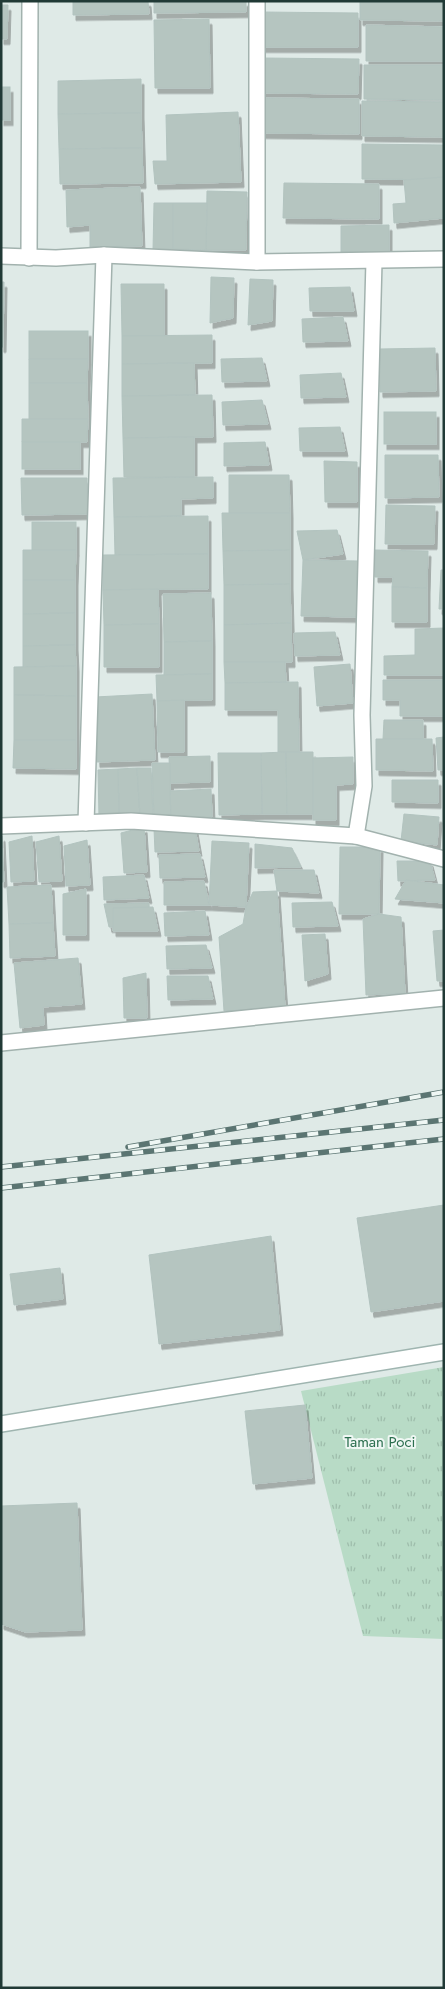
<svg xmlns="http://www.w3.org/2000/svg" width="445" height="1989" font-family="Jost,sans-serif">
	<defs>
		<pattern id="park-tufts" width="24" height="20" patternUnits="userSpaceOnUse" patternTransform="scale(1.25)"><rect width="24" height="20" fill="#b8dbc6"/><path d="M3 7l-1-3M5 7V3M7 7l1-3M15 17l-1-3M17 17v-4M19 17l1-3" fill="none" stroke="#9ebdab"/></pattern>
		<filter id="shadow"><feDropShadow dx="3" dy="5.5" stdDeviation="0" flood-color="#0004"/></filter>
	</defs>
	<rect width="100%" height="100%" fill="#dfeae7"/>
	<polygon fill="url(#park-tufts)" points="444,1367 444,1639 363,1636 301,1391"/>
	<g fill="#b5c5c0" stroke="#b2c3bf" filter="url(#shadow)">
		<polygon points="73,1 148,1 149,14 73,15"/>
		<polygon points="154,1 246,1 246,12 154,13"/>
		<polygon points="360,1 444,1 444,21 360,20"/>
		<polygon points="1,5 8,5 7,39 1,39"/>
		<polygon points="263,12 358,13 358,47 262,47"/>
		<polygon points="209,19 210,88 155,88 154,20"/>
		<polygon points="366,25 444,27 444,61 366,61"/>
		<polygon points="263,58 359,59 358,94 263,93"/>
		<polygon points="364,65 444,65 444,100 364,99"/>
		<polygon points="141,79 141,113 58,114 58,81"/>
		<rect x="1" y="87" width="9" height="33"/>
		<polygon points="263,98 359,99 359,134 263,133"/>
		<polygon points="362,101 444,102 444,137 362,136"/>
		<polygon points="238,112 241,182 155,184 153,161 167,161 166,115"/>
		<polygon points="141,113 142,148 59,149 58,114"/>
		<polygon points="362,144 444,145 444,180 362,179"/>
		<polygon points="142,148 143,183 60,184 59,149"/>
		<polygon points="444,177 444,218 394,223 393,204 406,203 404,180"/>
		<polygon points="284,183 379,184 379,219 283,218"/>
		<polygon points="140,187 142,246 90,247 90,225 67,227 66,190"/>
		<polygon points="207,191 247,192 246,250 206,250"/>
		<polygon points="154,203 173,203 173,249 153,250"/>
		<polygon points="173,203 207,203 206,250 173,249"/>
		<polygon points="389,225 389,256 341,256 341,226"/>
		<polygon points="211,277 234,278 233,318 210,323"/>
		<polygon points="250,279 273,280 272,321 248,325"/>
		<polygon points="1,282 4,282 3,347 1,347"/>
		<polygon points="121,284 164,284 164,336 122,336"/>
		<polygon points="350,287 354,311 310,311 309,288"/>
		<polygon points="343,317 348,341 303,342 302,319"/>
		<rect x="29" y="331" width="59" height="28"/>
		<polygon points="212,335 212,363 122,364 122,336"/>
		<polygon points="435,348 436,391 380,392 379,349"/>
		<polygon points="262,358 267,381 222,382 221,359"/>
		<polygon points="29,359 88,359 87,383 29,383"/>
		<polygon points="194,363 195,395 122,396 122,364"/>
		<polygon points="341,373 346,397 301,398 300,375"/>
		<polygon points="29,383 87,383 88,419 29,419"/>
		<polygon points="212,395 213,437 123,438 122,396"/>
		<polygon points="262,400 268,424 223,425 222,402"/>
		<rect x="384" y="412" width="52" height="32"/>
		<polygon points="22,419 88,419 87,442 22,442"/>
		<polygon points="340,427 345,451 300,451 299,428"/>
		<polygon points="194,437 194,477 124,477 123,438"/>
		<rect x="22" y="442" width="58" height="27"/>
		<polygon points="265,442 269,465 224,466 224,443"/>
		<polygon points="385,455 438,455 439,497 385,498"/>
		<polygon points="324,461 357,462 357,502 325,502"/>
		<polygon points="229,475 289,475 290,513 229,513"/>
		<polygon points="213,477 213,498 181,499 181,516 114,517 113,478"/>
		<polygon points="21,478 87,478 87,514 22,515"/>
		<polygon points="386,505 435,506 434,544 385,544"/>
		<polygon points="222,513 290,513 290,550 223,551"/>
		<polygon points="208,516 208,554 115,555 114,517"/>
		<rect x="32" y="522" width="44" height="28"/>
		<polygon points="337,530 343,554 303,560 297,531"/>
		<polygon points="23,550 76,550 75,580 23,580"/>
		<polygon points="290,550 290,584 224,585 223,551"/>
		<polygon points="375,550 428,551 427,588 392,587 393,577 375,577"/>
		<polygon points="208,554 208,589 103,590 103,555"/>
		<polygon points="303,560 358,561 357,617 301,616"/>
		<polygon points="441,570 444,570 444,609 439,609"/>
		<polygon points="23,580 75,580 75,613 23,614"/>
		<polygon points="290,584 291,623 224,625 224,585"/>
		<polygon points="392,587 427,588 427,622 392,622"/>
		<polygon points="158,589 159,624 104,625 103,590"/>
		<polygon points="211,593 212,641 164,642 163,594"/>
		<polygon points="75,613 75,645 23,646 23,614"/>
		<polygon points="291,623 292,662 224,662 224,625"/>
		<polygon points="159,624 159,667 104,667 104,625"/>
		<polygon points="444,628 444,675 384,675 384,656 415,655 415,629"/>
		<polygon points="335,632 340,655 295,656 294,633"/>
		<polygon points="212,641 212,674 164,675 164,642"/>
		<polygon points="75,645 76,666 23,667 23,646"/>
		<polygon points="224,662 285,662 286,682 225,683"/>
		<polygon points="350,664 353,703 317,706 314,667"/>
		<polygon points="76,666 76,696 14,695 14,667"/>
		<polygon points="212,674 212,700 157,701 156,675"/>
		<polygon points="383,680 444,680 444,716 400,716 400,700 383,700"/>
		<polygon points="298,682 299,752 278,752 278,710 225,710 225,683"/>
		<polygon points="152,694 155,760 97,762 95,697"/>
		<polygon points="14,695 76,696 76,740 14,740"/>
		<polygon points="184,700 184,752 158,752 157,701"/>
		<polygon points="384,720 423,720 423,739 383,739"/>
		<polygon points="444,737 444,770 438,770 436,738"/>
		<polygon points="376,739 432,739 433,771 376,770"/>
		<polygon points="14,740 76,740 76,769 13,768"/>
		<polygon points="286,752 287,814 262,814 261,753"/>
		<polygon points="286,752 313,752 313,814 287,814"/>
		<polygon points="218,753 261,753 262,814 219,815"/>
		<polygon points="210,756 210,782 170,783 169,757"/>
		<polygon points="353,757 353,784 336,785 336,820 313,820 313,758"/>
		<polygon points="152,763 170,763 171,819 154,819"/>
		<polygon points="137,768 140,816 119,817 118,769"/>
		<polygon points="137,768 151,768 153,816 140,816"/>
		<polygon points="118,769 119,817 99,818 98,770"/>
		<polygon points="392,780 438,780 438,803 392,802"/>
		<polygon points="211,789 212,817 171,819 170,791"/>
		<polygon points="404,814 439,817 437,845 401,841"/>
		<polygon points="144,827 147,872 124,873 121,833"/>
		<polygon points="195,828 199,851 155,852 154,829"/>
		<polygon points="2,836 4,882 1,882 1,836"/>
		<polygon points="32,836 34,881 11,882 9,842"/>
		<polygon points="59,836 62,881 39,882 36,842"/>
		<polygon points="87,840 90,885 66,886 64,846"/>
		<polygon points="212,841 249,843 246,907 209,905"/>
		<polygon points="255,844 292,848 301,867 255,868"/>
		<polygon points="340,847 380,847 379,914 339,914"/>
		<polygon points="200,854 205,877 160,878 159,855"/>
		<polygon points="397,861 430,861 435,880 398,881"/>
		<polygon points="274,870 314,870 319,893 277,891"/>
		<polygon points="144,875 149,898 104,900 103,877"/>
		<polygon points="406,880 444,885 444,903 395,899"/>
		<polygon points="204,881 209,905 164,905 164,882"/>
		<polygon points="51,885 53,923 9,924 7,887"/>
		<polygon points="86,889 86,935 63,935 63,894"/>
		<polygon points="277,891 285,1007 224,1011 219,937 243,924 246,907 253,892"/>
		<polygon points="332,902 338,926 293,927 292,903"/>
		<polygon points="149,903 150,927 109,927 104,904"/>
		<polygon points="153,907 158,931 113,931 113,908"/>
		<polygon points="205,911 209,935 165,936 164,913"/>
		<polygon points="379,914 401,917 405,993 366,995 363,919"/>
		<polygon points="53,923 55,956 10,958 9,924"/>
		<polygon points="444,930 444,981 437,981 433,931"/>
		<polygon points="325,934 328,974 305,981 302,935"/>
		<polygon points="206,945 212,968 167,969 166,946"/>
		<polygon points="78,958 82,1004 43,1007 44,1025 20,1028 14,963"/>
		<polygon points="146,973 147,1018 124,1018 123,978"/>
		<polygon points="167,976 208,976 213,999 168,1000"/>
		<polygon points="444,1205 444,1301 371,1312 357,1218"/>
		<polygon points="271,1236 280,1330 159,1344 149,1255"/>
		<polygon points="60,1268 63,1299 14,1305 10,1274"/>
		<polygon points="305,1405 312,1478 253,1484 245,1411"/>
		<polygon points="77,1503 82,1630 25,1632 1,1624 1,1506"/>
	</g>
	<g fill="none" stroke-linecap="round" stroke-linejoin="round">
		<g stroke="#a2b2ae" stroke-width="18">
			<g id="street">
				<polyline points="257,1 257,262"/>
				<polyline points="1,256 56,258 104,255 257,262 444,259"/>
				<polyline points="29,258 30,1"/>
				<polyline points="86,823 104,255"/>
				<polyline points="1,826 131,821 356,836 444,859"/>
				<polyline points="356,836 364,786 362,715 374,261"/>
				<polyline points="1,1043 444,998"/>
			</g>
		</g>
		<g stroke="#9fb5b0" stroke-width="18">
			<polyline id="secondary" points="1,1424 444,1352"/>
		</g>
		<use href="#street" stroke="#fff" stroke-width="15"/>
		<use href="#secondary" stroke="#fff" stroke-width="15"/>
		<g stroke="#5b7572" stroke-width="5.5">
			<g id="rail">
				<polyline points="128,1147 444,1092"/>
				<polyline points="1,1167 444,1120"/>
				<polyline points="1,1188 444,1139"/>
			</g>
		</g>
		<use href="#rail" stroke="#eff7f4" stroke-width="4" stroke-dasharray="11" stroke-linecap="butt"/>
	</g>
	<g text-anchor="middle" stroke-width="4" stroke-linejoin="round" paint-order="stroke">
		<g font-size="15" fill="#2c6f4f" stroke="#eff7f4">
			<text x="380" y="1447">Taman Poci</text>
		</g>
	</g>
	<rect width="445" height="1989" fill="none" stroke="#213a36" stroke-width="5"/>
</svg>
